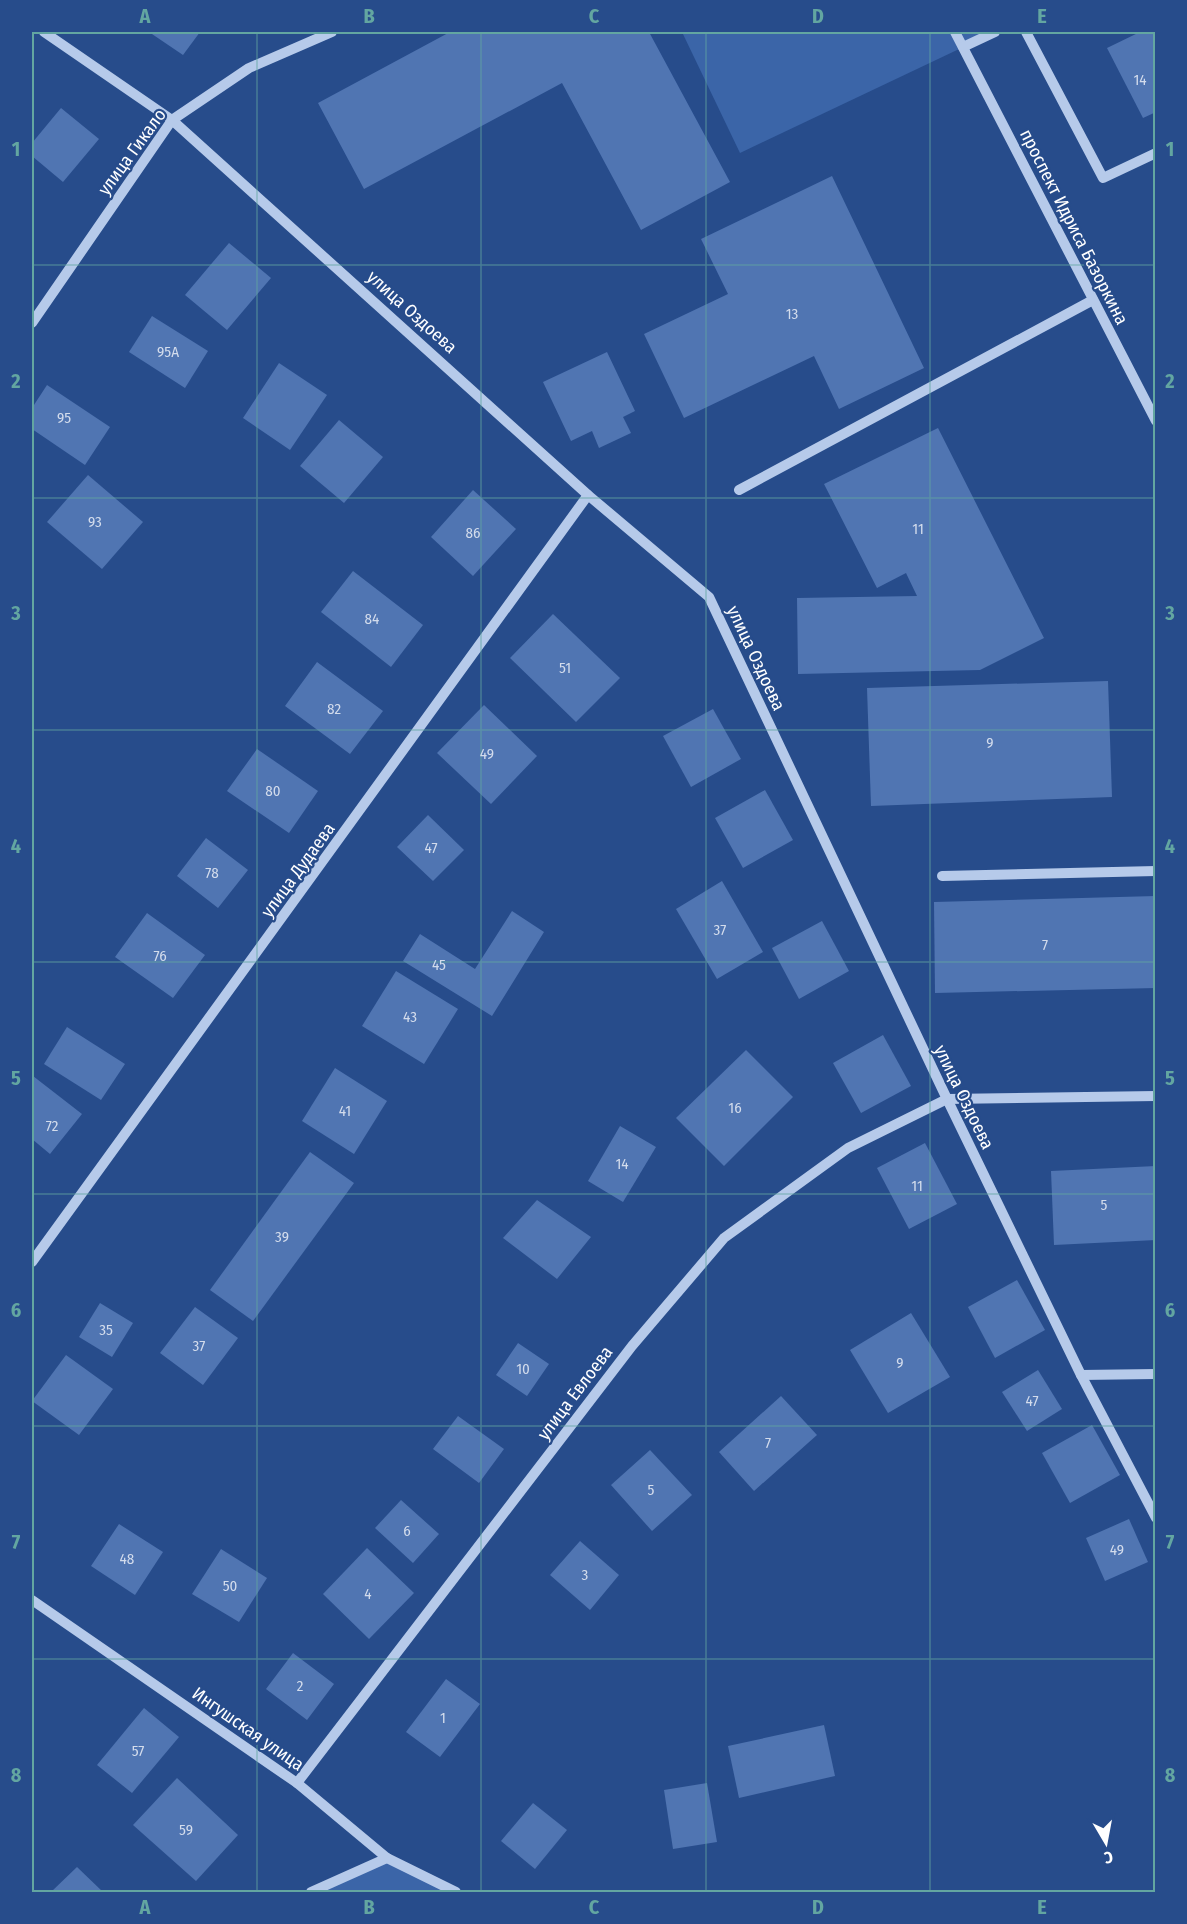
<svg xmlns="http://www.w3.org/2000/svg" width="1187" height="1924" font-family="'Fira Sans Condensed',sans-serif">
	<rect width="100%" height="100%" fill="#274c8b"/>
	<g fill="#3b65a8">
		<polygon points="682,32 995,32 740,153"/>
		<polygon points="387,1858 456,1892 311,1892"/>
	</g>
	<g fill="#5075b2">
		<polygon points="149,32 200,32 183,55"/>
		<polygon points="450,32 649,32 730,182 641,230 562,83 364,189 318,103"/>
		<polygon points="1140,32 1156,32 1156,112 1143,118 1107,48"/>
		<polygon points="61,108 99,139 63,182 32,156 32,143"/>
		<polygon points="832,176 924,368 839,409 814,356 684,418 644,334 728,294 701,239"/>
		<polygon points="229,243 271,278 227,330 185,295"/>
		<polygon points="152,316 208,351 185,388 129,352"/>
		<polygon points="607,352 635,411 623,417 631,433 599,448 592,431 571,441 543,382"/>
		<polygon points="279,363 327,395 290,450 243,418"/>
		<polygon points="47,385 110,427 85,465 32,429 32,408"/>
		<polygon points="339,420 383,457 344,503 300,466"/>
		<polygon points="938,428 1044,638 980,670 798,674 797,598 917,596 906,573 877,588 824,484"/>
		<polygon points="88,475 143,522 102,569 47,522"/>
		<polygon points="473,490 516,529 473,576 431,537"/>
		<polygon points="353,571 423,625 391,667 321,612"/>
		<polygon points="553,614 620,678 576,722 510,658"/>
		<polygon points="317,662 383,711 350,754 285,706"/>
		<polygon points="1108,681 1112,797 871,806 867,688"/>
		<polygon points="484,705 537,756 491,804 437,753"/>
		<polygon points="713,709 741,759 691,787 663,736"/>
		<polygon points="257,749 318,791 289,833 227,791"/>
		<polygon points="765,790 793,840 743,868 715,818"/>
		<polygon points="428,815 464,850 433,881 397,847"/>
		<polygon points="206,838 248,870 218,908 177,876"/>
		<polygon points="722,881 763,952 717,979 676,909"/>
		<polygon points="1156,896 1156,988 935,993 934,902"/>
		<polygon points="512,911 544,932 492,1016 403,961 420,934 475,969"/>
		<polygon points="147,913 205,955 173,998 115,957"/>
		<polygon points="822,921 849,971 799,999 772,948"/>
		<polygon points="396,971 458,1009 424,1064 362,1026"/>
		<polygon points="67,1027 125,1064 101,1100 44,1064"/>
		<polygon points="883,1035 911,1086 861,1113 833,1063"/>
		<polygon points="746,1050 793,1097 724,1166 676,1118"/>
		<polygon points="335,1068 387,1101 354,1154 302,1121"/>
		<polygon points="33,1076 82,1114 50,1154 32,1139"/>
		<polygon points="620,1126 656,1147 623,1202 588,1181"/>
		<polygon points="925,1143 957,1204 909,1229 877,1168"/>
		<polygon points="310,1152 354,1183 253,1321 210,1290"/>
		<polygon points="1156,1166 1156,1240 1054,1245 1051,1171"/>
		<polygon points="537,1200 591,1237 557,1279 503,1238"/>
		<polygon points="1017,1280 1045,1330 995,1358 968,1307"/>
		<polygon points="100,1303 133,1323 112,1357 79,1337"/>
		<polygon points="195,1307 238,1338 203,1385 160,1353"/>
		<polygon points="911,1313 950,1377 888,1413 850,1350"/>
		<polygon points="518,1343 549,1364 527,1396 496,1375"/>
		<polygon points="66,1355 113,1389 79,1435 32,1401"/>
		<polygon points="1038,1370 1062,1409 1027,1431 1002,1392"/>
		<polygon points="781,1396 817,1435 754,1491 719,1452"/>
		<polygon points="458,1416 504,1449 479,1483 433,1449"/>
		<polygon points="1092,1425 1120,1475 1070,1503 1042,1453"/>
		<polygon points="650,1450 692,1495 652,1531 611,1485"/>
		<polygon points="401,1500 439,1534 413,1563 375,1528"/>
		<polygon points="1129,1519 1148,1562 1105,1581 1086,1538"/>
		<polygon points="119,1524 163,1552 135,1595 91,1566"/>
		<polygon points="580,1541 619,1575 590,1610 550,1575"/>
		<polygon points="367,1548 414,1593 369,1639 323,1594"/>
		<polygon points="221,1549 267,1578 239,1622 192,1594"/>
		<polygon points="293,1653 334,1684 307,1720 266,1689"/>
		<polygon points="446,1679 480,1704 440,1757 406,1732"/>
		<polygon points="144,1708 179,1737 132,1793 97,1765"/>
		<polygon points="824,1725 835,1776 739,1798 728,1746"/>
		<polygon points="177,1778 238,1835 196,1881 133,1825"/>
		<polygon points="707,1783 717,1842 673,1849 664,1790"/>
		<polygon points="533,1803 567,1830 535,1869 501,1841"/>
		<polygon points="77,1867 103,1892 51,1892"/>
	</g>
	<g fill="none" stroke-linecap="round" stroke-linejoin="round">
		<g stroke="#b6caea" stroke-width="10">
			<polyline points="44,32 172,120 588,495 709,597 947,1099 1081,1375 1156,1518"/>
			<polyline points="955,32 1156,421"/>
			<polyline points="1026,32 1103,178 1156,153"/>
			<polyline points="963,47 995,32"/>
			<polyline points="32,323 172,120 249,68 332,32"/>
			<polyline points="739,490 1093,300"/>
			<polyline points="942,876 1156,871"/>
			<polyline points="32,1262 588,495"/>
			<polyline points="1081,1375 1156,1374"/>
			<polyline points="32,1600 297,1783 387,1858 456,1892"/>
			<polyline points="297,1783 632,1346 724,1238 848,1148 947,1099 1156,1096"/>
			<polyline points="311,1892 387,1858"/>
		</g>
	</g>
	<path fill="none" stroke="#63a6a1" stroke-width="1.5" stroke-opacity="0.55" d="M 257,32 L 257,1892M 481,32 L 481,1892M 706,32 L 706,1892M 930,32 L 930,1892M 32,265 L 1156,265M 32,498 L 1156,498M 32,730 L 1156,730M 32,962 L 1156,962M 32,1194 L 1156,1194M 32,1426 L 1156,1426M 32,1659 L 1156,1659"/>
	<g text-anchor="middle" stroke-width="4.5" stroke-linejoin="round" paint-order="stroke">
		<g font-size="15" fill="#d3dcec">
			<text x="1140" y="85">14</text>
			<text x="792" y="319">13</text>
			<text x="168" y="357">95А</text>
			<text x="64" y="423">95</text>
			<text x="95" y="527">93</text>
			<text x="918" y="534">11</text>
			<text x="473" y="538">86</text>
			<text x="372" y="624">84</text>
			<text x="565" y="673">51</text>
			<text x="334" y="714">82</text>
			<text x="990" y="748">9</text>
			<text x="487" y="759">49</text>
			<text x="273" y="796">80</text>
			<text x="431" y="853">47</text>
			<text x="212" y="878">78</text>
			<text x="720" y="935">37</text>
			<text x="1045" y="950">7</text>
			<text x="160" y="961">76</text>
			<text x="439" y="970">45</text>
			<text x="410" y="1022">43</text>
			<text x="735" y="1113">16</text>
			<text x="345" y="1116">41</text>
			<text x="52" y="1131">72</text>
			<text x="622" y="1169">14</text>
			<text x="917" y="1191">11</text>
			<text x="1104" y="1210">5</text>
			<text x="282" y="1242">39</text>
			<text x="106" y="1335">35</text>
			<text x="199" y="1351">37</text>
			<text x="900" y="1368">9</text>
			<text x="523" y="1374">10</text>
			<text x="1032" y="1406">47</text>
			<text x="768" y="1448">7</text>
			<text x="651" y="1495">5</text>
			<text x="407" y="1536">6</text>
			<text x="1117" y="1555">49</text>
			<text x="127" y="1564">48</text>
			<text x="585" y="1580">3</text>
			<text x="230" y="1591">50</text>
			<text x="368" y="1599">4</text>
			<text x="300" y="1691">2</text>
			<text x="443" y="1723">1</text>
			<text x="138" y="1756">57</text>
			<text x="186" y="1835">59</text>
		</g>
		<g font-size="18" fill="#fff" stroke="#274c8b">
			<text transform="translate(132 152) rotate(-54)" y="6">улица Гикало</text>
			<text transform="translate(1074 227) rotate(63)" y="6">проспект Идриса Базоркина</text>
			<text transform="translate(412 312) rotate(42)" y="6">улица Оздоева</text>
			<text transform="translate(756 658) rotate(65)" y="6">улица Оздоева</text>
			<text transform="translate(298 870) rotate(-54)" y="6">улица Дудаева</text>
			<text transform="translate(964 1097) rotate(64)" y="6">улица Оздоева</text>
			<text transform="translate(575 1393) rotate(-53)" y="6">улица Евлоева</text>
			<text transform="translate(248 1729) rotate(35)" y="6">Ингушская улица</text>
		</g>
	</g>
	<rect width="1187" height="1924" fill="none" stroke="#274c8b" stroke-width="66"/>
	<g transform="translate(1106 1843) rotate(170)" stroke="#274c8b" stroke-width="4.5" paint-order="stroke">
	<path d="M0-4.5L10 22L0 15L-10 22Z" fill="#ffffff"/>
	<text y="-9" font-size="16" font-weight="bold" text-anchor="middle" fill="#ffffff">С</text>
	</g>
	<rect x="33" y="33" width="1121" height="1858" fill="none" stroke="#63a6a1" stroke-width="2"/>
	<g font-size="20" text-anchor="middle" font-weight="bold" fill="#63a6a1">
		<text x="145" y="23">A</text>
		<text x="369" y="23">B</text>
		<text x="594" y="23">C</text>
		<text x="818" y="23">D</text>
		<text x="1042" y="23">E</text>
		<text x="16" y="156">1</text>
		<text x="1170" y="156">1</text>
		<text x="16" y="388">2</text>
		<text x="1170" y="388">2</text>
		<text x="16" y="620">3</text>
		<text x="1170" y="620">3</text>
		<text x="16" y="853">4</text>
		<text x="1170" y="853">4</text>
		<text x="16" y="1085">5</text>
		<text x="1170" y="1085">5</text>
		<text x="16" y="1317">6</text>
		<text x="1170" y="1317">6</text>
		<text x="16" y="1549">7</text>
		<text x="1170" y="1549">7</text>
		<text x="16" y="1782">8</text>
		<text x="1170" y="1782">8</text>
		<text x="145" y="1914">A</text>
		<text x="369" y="1914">B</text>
		<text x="594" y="1914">C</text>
		<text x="818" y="1914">D</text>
		<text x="1042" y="1914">E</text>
	</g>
</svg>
